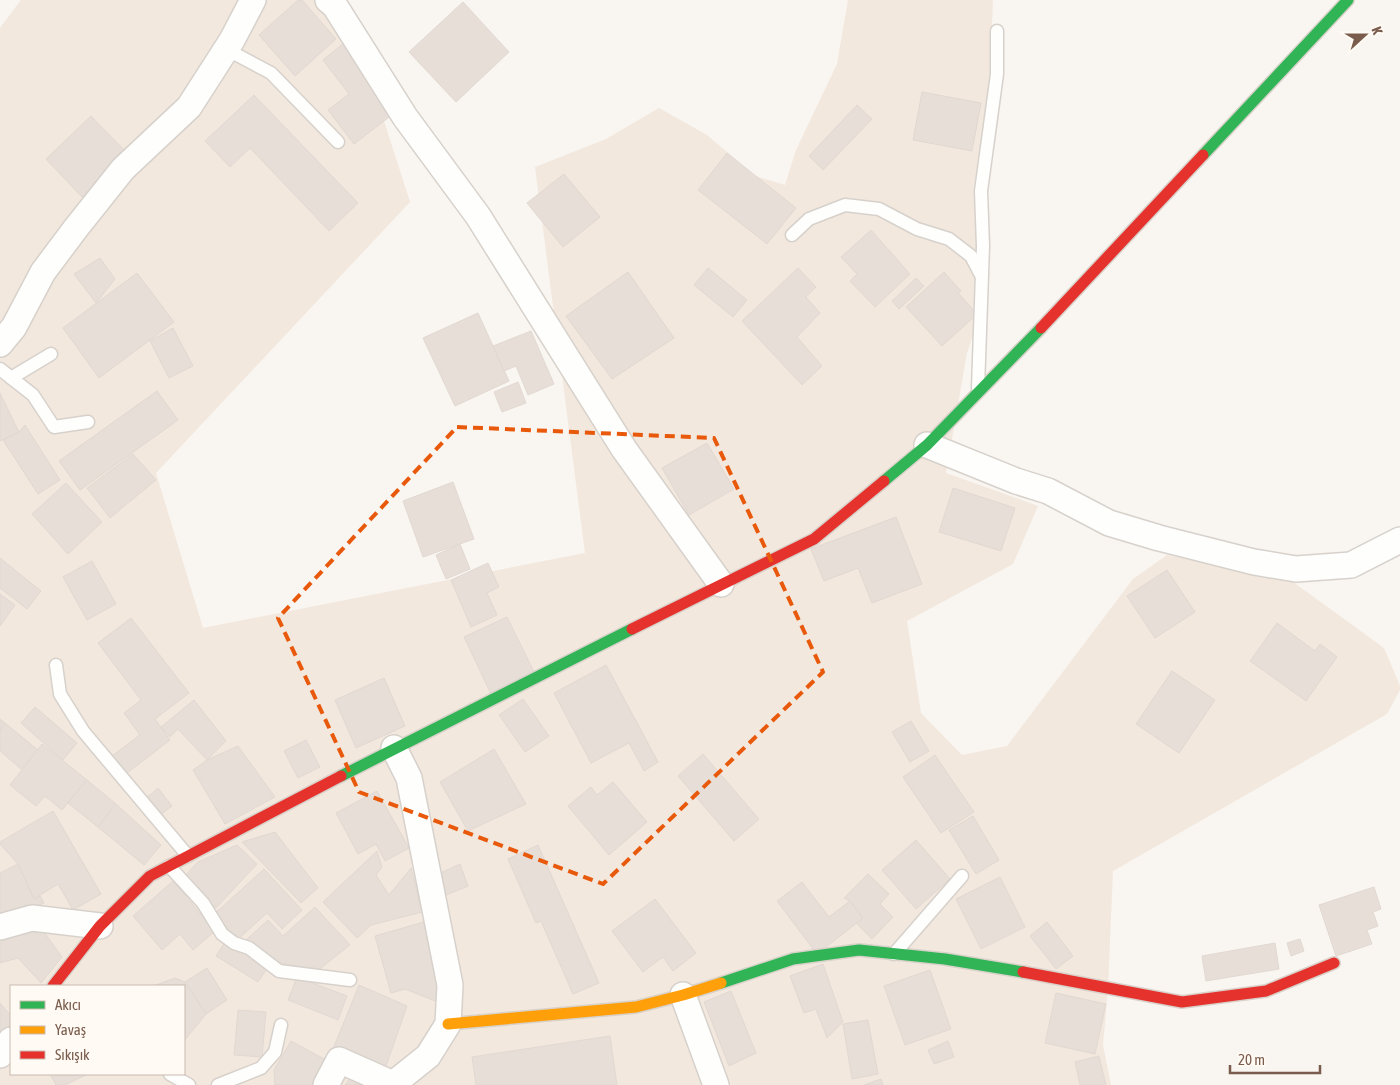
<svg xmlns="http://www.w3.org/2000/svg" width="1400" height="1085" font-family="'Asap Condensed',sans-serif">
	<rect width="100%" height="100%" fill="#f9f5f0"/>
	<path fill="#f2e8de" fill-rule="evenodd" d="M 21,0 L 345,0 L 410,202 L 156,473 L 203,628 L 585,553 L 535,167 L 606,139 L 659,108 L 707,135 L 755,176 L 785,185 L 796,150 L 837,64 L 848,0 L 993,0 L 990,77 L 974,187 L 980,314 L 967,353 L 946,473 L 1038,506 L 1013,564 L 907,621 L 921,713 L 962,755 L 1007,746 L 1133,579 L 1167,555 L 1289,579 L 1384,648 L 1400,686 L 1400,690 L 1387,714 L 1113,871 L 1108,988 L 1103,1045 L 1111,1085 L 0,1085 L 0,28 ZM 11,986 L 184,986 L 184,1074 L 11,1074 Z"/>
	<g fill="#e6ded7" stroke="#e2d8d2">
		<polygon points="298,0 302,0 336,39 295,76 259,35"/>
		<polygon points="463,2 509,52 456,102 409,52"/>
		<polygon points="344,43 397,111 354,144 328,110 349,94 323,60"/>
		<polygon points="922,92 981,103 972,151 913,140"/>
		<polygon points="254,95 358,203 329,231 250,148 230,167 205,141"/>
		<polygon points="857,105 872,119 823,170 809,156"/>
		<polygon points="91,116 127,153 82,197 46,159"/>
		<polygon points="727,153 796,208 767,244 698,190"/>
		<polygon points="564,174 600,217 563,247 527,203"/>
		<polygon points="871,230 910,274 875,307 850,281 857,274 841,257"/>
		<polygon points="100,258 115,279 96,303 74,274"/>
		<polygon points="708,268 747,300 733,317 694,285"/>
		<polygon points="798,268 816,287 806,297 820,313 797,337 822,366 802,385 742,321"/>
		<polygon points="628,272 674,338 612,379 566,316"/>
		<polygon points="944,272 961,291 958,293 977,314 942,346 906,307"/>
		<polygon points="137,273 174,322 99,378 63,328"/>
		<polygon points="916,278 924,286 899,309 892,301"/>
		<polygon points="478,313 509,381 455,406 423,338"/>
		<polygon points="173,328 193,366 169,378 150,341"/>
		<polygon points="531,331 554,384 528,395 516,366 504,371 493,346"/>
		<polygon points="518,382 526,403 502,412 494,392"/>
		<polygon points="157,391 178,420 80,490 59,461"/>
		<polygon points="0,393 19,432 0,441"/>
		<polygon points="25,425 60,480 38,494 3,440 19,432"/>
		<polygon points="707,443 734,489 689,515 662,468"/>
		<polygon points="133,454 156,480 110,518 87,488"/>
		<polygon points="453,482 474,539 423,557 403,501"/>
		<polygon points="66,483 102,522 68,554 32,514"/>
		<polygon points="953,488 1015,508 1001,551 939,532"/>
		<polygon points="896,517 922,584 872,603 858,568 824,581 811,549"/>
		<polygon points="460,544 470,569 446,579 436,555"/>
		<polygon points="0,558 41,591 27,609 0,588"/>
		<polygon points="92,561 116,604 87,620 63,577"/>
		<polygon points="488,563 499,587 487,593 497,615 471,627 451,580"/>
		<polygon points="1167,570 1195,612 1155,638 1127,596"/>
		<polygon points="0,594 15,605 0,626"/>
		<polygon points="507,617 534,672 492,696 464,637"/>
		<polygon points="131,618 189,693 155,719 170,740 122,777 108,759 140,735 124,713 141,700 98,643"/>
		<polygon points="1277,623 1315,651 1320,644 1337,657 1306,701 1250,661"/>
		<polygon points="606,665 658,762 644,771 629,743 591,763 554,693"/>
		<polygon points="1172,671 1215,700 1179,753 1136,724"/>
		<polygon points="384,678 405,726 356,748 335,700"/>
		<polygon points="523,699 549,736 525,752 499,715"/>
		<polygon points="194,700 226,741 207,760 178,729 170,737 161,727"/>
		<polygon points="35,707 77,743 63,760 21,723"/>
		<polygon points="0,719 5,723 0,731"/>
		<polygon points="911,721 929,751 910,762 892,732"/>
		<polygon points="5,723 38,750 21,769 0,751 0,731"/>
		<polygon points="306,740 320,767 298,778 284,751"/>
		<polygon points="42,744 87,780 62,810 45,796 36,806 10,785"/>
		<polygon points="238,746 275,797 225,824 193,770 207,760"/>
		<polygon points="494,749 526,804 468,831 440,782"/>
		<polygon points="703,754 759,819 734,841 678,776"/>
		<polygon points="935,755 974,812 941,833 903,777"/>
		<polygon points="87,780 116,804 98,827 68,803"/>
		<polygon points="613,782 647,822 609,855 568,806 591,787 597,795"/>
		<polygon points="158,788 172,806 159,816 145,799"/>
		<polygon points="377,791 409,848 385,861 376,844 358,854 336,813"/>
		<polygon points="116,804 161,845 144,865 98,827"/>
		<polygon points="53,811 101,894 73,910 58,884 34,899 18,864 0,844 0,842"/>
		<polygon points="973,816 999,860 976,874 949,830"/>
		<polygon points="275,832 318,888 301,903 242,842"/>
		<polygon points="916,840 950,879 916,909 882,870"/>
		<polygon points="237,845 257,864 216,908 184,877 198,862"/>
		<polygon points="538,845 599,983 573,994 541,921 536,923 508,859"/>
		<polygon points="377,851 382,867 376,875 389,895 411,868 422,912 371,925 357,938 323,902"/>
		<polygon points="18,864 34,899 40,896 44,903 2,922 0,917 0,873"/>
		<polygon points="460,864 468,886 444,896 436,875"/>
		<polygon points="264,869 302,910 282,929 267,913 236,941 212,916"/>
		<polygon points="868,874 889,894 880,904 893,917 872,939 856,923 863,918 850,901 844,898"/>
		<polygon points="1000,877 1025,927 981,949 956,899"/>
		<polygon points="173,881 215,931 193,950 180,934 162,950 133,916"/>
		<polygon points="802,882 829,917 850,901 863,918 817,954 777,901"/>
		<polygon points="1374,887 1381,909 1373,912 1378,926 1367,930 1372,944 1336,956 1319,905"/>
		<polygon points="655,899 696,953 673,971 663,957 643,972 612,931"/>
		<polygon points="315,907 350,945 317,971 278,962 246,940 268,920 283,936"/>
		<polygon points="424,922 441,980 440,1003 405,989 391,993 375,936"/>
		<polygon points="1047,922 1073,956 1056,969 1030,936"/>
		<polygon points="39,925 62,957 41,983 18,958 0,963 0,937"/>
		<polygon points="1300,939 1304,951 1291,956 1287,943"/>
		<polygon points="225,942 268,967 258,982 216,956"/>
		<polygon points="1275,943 1279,969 1206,981 1202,956"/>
		<polygon points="823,964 843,1022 827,1038 816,1009 804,1013 790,976"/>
		<polygon points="207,968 227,1000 206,1014 185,982"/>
		<polygon points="930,970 951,1029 905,1045 884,986"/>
		<polygon points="297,977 347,996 338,1020 288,1000"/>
		<polygon points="175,978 185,982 206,1014 184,1041 184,986 153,986"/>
		<polygon points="359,985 407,1006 385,1069 333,1049"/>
		<polygon points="731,991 756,1053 729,1066 704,1002"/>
		<polygon points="1056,993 1106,1004 1095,1054 1045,1043"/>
		<polygon points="0,1003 11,1016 11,1024 0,1038"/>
		<polygon points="238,1010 266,1012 262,1057 234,1055"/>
		<polygon points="868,1020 878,1074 852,1079 843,1024"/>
		<polygon points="610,1036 617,1085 476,1085 472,1057"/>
		<polygon points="291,1041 326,1060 311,1085 275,1085 274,1070"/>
		<polygon points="948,1041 954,1057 934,1064 928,1050"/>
		<polygon points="1099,1056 1106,1085 1080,1085 1075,1062"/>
		<polygon points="50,1074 88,1074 65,1085 56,1085"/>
		<polygon points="353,1075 365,1085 345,1085"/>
		<polygon points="881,1079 883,1085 864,1085"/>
	</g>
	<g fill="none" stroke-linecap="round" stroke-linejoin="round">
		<g stroke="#d7d1cb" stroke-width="15">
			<g id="lane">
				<polyline points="226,49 271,73 338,142"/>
				<polyline points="792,235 809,219 845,205 879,209 917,229 949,239 971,256 981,275"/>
				<polyline points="0,369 33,395 54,427 88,422"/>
				<polyline points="11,378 51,354"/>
				<polyline points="978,388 983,246 981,191 997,74 997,31"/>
				<polyline points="56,665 60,694 83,731 188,856"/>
				<polyline points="169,866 203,903 222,934 234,943 249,948 279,971 350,980"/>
				<polyline points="894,954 962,876"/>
				<polyline points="170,1074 189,1085"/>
				<polyline points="218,1085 261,1068 275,1052 281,1025"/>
			</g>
		</g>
		<g stroke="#d7d1cb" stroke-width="28">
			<g id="street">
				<polyline points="328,0 335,6 405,117 478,216 624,449 721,584"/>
				<polyline points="0,344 14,327 43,272 76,228 123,169 189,107 232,40 253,0"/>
				<polyline points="927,445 1016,481 1048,491 1109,523 1159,538 1254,562 1296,569 1351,565 1400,540"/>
				<polyline points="0,927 32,918 100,926"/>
				<polyline points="683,995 716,1085"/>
				<polyline points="0,1055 11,1040"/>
				<polyline points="326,1085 339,1060 393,1084 428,1056 448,1024 450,985 409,778 394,748"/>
			</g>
		</g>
		<g stroke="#d9d2cb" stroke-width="14">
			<g id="fast">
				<polyline points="1203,155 1348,0"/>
				<polyline points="884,481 927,445 1041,328"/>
				<polyline points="341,776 632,629"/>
				<polyline points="721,983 793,959 859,950 945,959 1023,972"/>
			</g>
		</g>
		<g stroke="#d9d2cb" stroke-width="14">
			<polyline id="slow" points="448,1024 636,1007 683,995 721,983"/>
		</g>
		<g stroke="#d9d2cb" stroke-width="14">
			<g id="jam">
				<polyline points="1041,328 1203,155"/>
				<polyline points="632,629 814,539 884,481"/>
				<polyline points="1023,972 1182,1002 1266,991 1334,963"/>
				<polyline points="53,986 100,926 150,876 341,776"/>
			</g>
		</g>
		<use href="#lane" stroke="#fefefd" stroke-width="12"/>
		<use href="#street" stroke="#fefefd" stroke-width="25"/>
		<use href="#fast" stroke="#30b455" stroke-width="11"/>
		<use href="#slow" stroke="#ff9f0a" stroke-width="11"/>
		<use href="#jam" stroke="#e5322d" stroke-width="11"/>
	</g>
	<path fill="none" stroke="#e8590c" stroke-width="4" stroke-dasharray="10 6" stroke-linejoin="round" d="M 457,427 L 714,438 L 823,672 L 603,884 L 359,792 L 278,618 Z"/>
	<rect x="10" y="985" width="175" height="90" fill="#fffaf3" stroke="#cabbb1"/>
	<rect x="20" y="1001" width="25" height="8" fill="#30b455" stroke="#cabbb1"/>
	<text x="55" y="1010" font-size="15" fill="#7a5c4d">Akıcı</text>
	<rect x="20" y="1026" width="25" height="8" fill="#ff9f0a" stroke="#cabbb1"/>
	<text x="55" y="1035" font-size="15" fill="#7a5c4d">Yavaş</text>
	<rect x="20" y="1051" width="25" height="8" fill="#e5322d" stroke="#cabbb1"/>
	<text x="55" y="1060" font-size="15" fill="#7a5c4d">Sıkışık</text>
	<g transform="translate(1365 35) rotate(69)" stroke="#fffaf3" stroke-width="4" paint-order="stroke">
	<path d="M0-4L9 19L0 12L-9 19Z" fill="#7a5c4d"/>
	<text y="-8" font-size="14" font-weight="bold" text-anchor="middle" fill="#7a5c4d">K</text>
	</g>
	<path d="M1230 1065v8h90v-8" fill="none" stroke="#7a5c4d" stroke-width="2.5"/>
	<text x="1238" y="1065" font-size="15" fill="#7a5c4d" stroke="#fffaf3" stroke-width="4" paint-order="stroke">20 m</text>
</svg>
